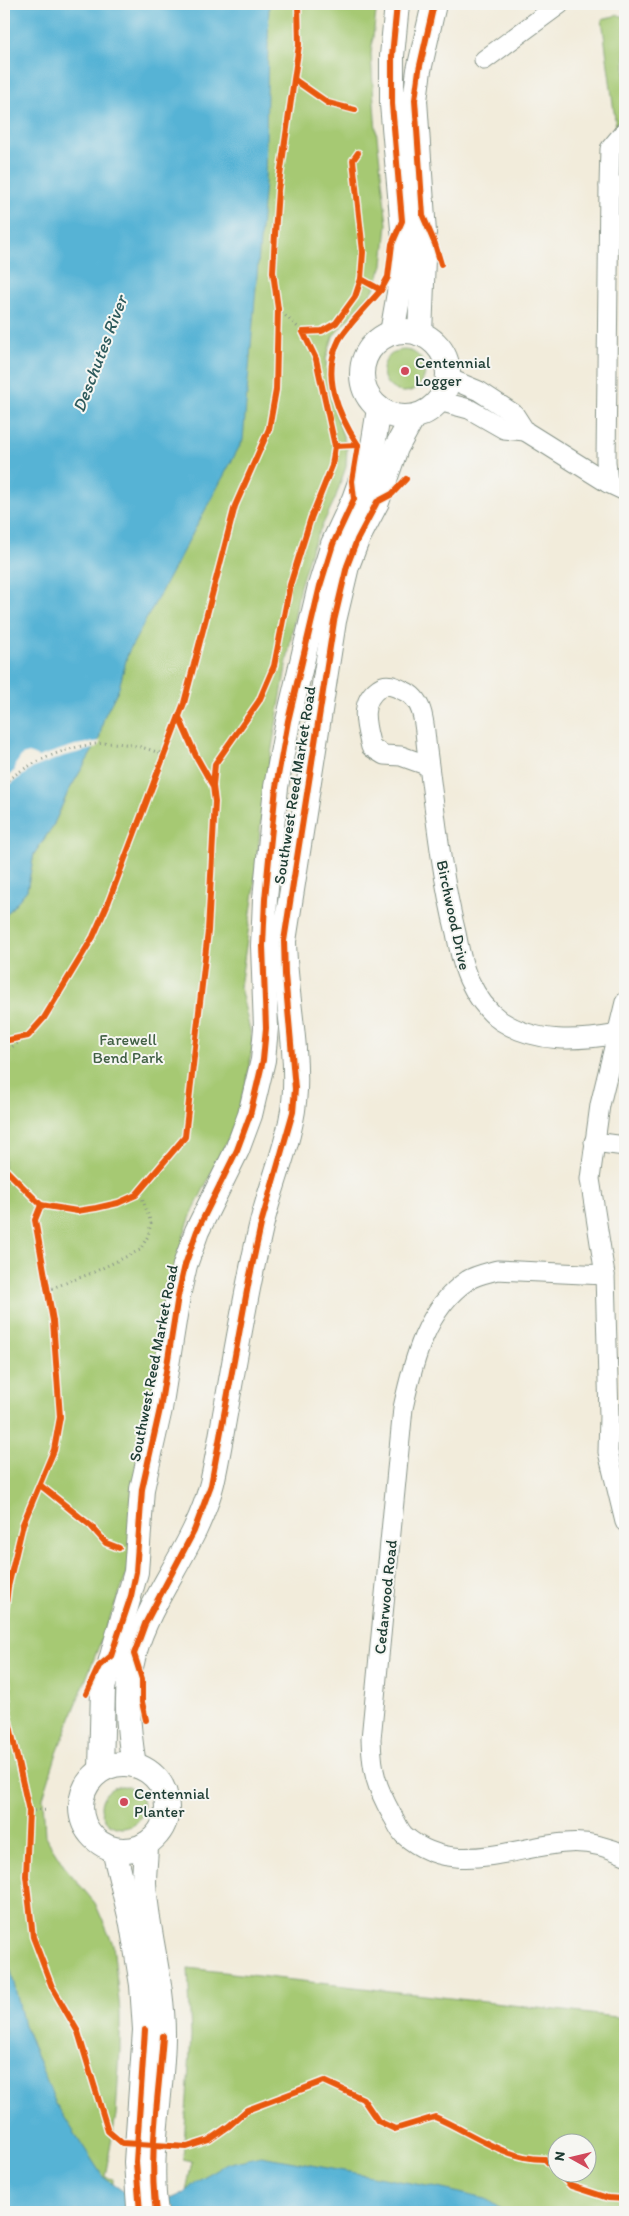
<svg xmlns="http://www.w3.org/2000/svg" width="629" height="2216" font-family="Itim,sans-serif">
	<rect width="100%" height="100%" fill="#f6f6f2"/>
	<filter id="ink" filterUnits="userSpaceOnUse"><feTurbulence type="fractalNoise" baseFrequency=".02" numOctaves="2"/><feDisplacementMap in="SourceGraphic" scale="10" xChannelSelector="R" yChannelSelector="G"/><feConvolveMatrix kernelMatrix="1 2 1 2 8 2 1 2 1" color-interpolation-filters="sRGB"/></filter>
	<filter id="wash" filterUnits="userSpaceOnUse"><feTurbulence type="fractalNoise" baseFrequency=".0096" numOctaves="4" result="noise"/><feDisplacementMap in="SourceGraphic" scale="20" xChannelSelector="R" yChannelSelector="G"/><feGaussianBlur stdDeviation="1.12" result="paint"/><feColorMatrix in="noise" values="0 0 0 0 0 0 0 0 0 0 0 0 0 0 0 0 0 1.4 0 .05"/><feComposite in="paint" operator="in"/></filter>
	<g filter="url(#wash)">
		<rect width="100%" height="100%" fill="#f2ecdb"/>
		<g fill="#a6c973" stroke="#628354" fill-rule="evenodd">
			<polygon points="262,4 377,4 371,54 375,119 387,224 383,265 373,291 333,336 326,359 328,390 347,448 346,467 335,499 312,547 300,586 263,800 254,892 240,987 252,1039 252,1048 247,1080 231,1133 192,1213 183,1237 127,1574 56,1756 43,1798 45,1836 64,1866 95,1903 113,1944 120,2011 120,2050 116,2115 105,2177 113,2179 113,2187 67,2166 4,2071 4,923 7,913 27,890 34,854 53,826 68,792 91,753 104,717"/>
			<polygon points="618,15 625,17 625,112 617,135 602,19"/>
			<circle cx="404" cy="371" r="21"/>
			<circle cx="122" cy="1807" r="21"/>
			<path d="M 188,1968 L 625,2018 L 625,2212 L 187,2212 L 185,2197 L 192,2161 L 183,2159 L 191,2036 ZM 556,2144 L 586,2144 L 586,2174 L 556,2174 Z"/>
		</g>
		<g fill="#57b3d5" stroke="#3b7884">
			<polygon points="4,4 269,4 265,182 243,440 128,653 119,688 104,717 99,740 68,792 53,826 34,854 27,890 7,914 4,923"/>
			<polygon points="4,1942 24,2025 56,2104 103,2177 130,2196 162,2201 184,2193 198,2180 226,2164 261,2156 438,2188 486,2199 505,2212 4,2212"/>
		</g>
		<polygon fill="#f2ecdb" points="101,741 97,748 64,756 33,768 4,789 4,780 15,770 15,765 22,755 29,753 38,757 75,745"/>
	</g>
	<g filter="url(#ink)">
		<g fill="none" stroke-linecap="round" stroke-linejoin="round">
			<g stroke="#889488" stroke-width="21">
				<g id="minor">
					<polyline points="484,60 560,4"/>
					<polyline points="625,131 610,149 609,186 625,186"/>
					<polyline points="448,378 479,391 514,414 525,431 608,483 625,491"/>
					<polyline points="439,401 469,409 504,429 525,431"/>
					<polyline points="608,483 606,461 609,186"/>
					<path d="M 429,766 L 401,756 L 384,755 L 371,747 C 366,726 358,703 379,688 C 387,682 396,687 404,691 C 426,700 424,729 427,750 C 435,811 441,873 456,933 C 459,948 462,966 469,980 C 476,995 487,1011 501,1021 C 537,1044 578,1041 618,1034"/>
					<polyline points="625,1002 600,1105 590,1179 605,1275 609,1416 608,1452 625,1522"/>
					<polyline points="594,1142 625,1146"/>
					<path d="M 605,1275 L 497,1270 C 487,1273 476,1275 468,1280 C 426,1308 413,1362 403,1408 L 371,1739 C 372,1772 376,1786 392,1815 C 396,1821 399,1830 404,1835 C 452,1878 511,1847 566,1843 C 586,1841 608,1847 625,1855"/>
				</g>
			</g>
			<g stroke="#889488" stroke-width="26">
				<g id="major">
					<circle cx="405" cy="374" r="43"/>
					<polyline points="392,333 399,293 404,240 392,104 392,56 397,4"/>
					<polyline points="420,334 424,233 415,100 419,70 434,4"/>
					<circle cx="124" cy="1807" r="43"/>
					<path d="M 134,1765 C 128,1728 124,1691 134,1654 C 151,1594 197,1545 212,1483 C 218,1457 222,1430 227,1403 C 237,1346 247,1288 260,1231 C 270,1184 293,1138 295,1090 C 297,1040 285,990 284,941 L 334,621 L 347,566 L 357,540 L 377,502 L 396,448 L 413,417"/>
					<polyline points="101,1770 103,1688 136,1572 142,1489 160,1409 178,1296 185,1265 197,1231 237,1150 250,1115 263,1060 266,1028 263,946 265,899 276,787 288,721 320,586 333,544 354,499 373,446 379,409"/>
					<path d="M 146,1844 C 146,1857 144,1870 144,1883 C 147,1933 163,1982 163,2034 C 163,2093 147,2153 156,2212"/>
					<polyline points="114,1850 132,1924 142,1985 145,2030 136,2162 139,2207"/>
				</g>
			</g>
			<g stroke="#889488" stroke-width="3" stroke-dasharray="1 4" stroke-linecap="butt">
				<polyline points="278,309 303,332"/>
				<path d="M 4,783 C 37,756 88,737 131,745 C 143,747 154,751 165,755"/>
				<polyline points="4,1052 28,1036"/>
				<polyline points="47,1290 92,1273 140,1250 148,1236 151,1223 139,1189"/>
				<polyline points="29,1811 49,1810"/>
			</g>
			<use href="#minor" stroke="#fff" stroke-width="19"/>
			<use href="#major" stroke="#fff" stroke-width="24"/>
			<g stroke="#f6f6f2" stroke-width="9">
				<g id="cycleway">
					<polyline points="434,4 419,70 415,100 423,216 435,244 441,264"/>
					<polyline points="295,80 328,103 355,110"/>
					<polyline points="381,290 388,277 392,244 402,221 392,104 392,56 397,4"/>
					<path d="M 335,446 L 358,445 C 338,414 321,376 339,340 C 346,327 371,302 381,290 L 361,279"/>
					<polyline points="213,786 215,764 259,701 274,666 290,585 311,518 332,466 335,446 316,359 303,332 322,331 336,323 355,297 361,279 363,252 353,160 358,153"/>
					<polyline points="4,1041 28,1036 44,1018 93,937 108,903 184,703 235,506 269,429 276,390 278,309 273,272 275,234 278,190 299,45 298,4"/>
					<polyline points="4,1168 41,1205 77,1211 96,1208 118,1203 136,1195 185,1137 208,931 215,802 213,786 196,756 179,717"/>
					<polyline points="40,1485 91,1526 106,1543 119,1548"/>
					<polyline points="4,1621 8,1587 23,1524 54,1450 60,1417 53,1321 35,1220 41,1205"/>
					<path d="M 4,1687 L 6,1708 L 29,1811 L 26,1876 L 33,1937 L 52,1987 L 78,2032 L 108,2131 L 122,2143 L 187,2147 L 209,2140 L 229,2126 L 247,2110 L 324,2081 L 363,2099 L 378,2121 L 395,2129 L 435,2117 C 470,2132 506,2160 545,2159 L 556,2171"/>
					<polyline points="86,1694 99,1666 111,1656 131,1596 136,1572 142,1489 160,1409 178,1296 185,1265 197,1231 237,1150 250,1115 263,1060 266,1028 263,946 265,899 276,787 288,721 320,586 333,544 354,499 352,481 358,445"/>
					<polyline points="146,1720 142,1702 142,1679 134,1654 145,1624 194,1531 211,1485 249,1280 262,1220 293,1112 295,1089 285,975 284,941 334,621 347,566 357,540 377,502 392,494 406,479"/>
					<polyline points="559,2174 571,2186 608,2198 625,2199"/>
					<polyline points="140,2212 136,2162 145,2030"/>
					<path d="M 156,2212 C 148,2156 159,2093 163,2036"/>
				</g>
			</g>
			<use href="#cycleway" stroke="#e8590c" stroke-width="6"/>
		</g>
	</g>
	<g fill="#d1495b" stroke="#f6f6f2" stroke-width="2">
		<circle cx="405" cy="371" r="5"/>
		<circle cx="124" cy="1802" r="5"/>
	</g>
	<g text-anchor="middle" stroke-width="4" stroke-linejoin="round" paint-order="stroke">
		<g font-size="16" fill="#1f3d34" stroke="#f6f6f2" text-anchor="start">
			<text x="415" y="368">Centennial<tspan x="415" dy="18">Logger</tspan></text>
			<text x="134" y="1799">Centennial<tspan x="134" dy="18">Planter</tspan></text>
		</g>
		<g font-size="16" fill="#1f3d34" stroke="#f6f6f2">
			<text transform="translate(294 785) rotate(-81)" y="6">Southwest Reed Market Road</text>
			<text transform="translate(454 915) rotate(78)" y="6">Birchwood Drive</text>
			<text transform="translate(153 1363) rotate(-79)" y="6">Southwest Reed Market Road</text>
			<text transform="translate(385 1597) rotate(-84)" y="6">Cedarwood Road</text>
		</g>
		<g font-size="16" fill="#416044" stroke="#f6f6f2">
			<text x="128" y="1045">Farewell<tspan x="128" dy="18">Bend Park</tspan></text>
		</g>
		<g font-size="18" font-style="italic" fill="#2d5a5c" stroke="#f6f6f2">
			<text transform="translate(100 354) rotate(-69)" y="6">Deschutes River</text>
		</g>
	</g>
	<rect width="629" height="2216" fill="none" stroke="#f6f6f2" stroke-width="20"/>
	<g transform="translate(572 2158) rotate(278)"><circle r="24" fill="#f6f6f2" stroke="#a0aca6"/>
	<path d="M0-4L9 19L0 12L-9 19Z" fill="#d1495b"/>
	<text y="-8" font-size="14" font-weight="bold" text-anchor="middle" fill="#1f3d34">N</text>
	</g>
</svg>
